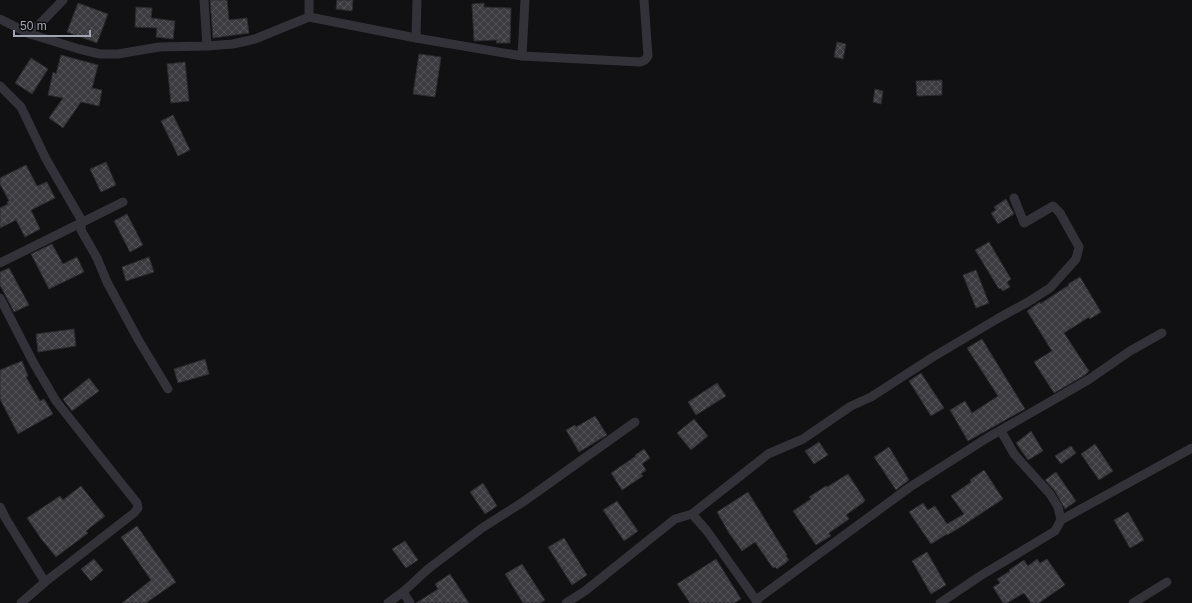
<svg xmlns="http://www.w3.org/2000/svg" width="1192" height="603" font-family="Arial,sans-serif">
	<defs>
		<pattern id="building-cross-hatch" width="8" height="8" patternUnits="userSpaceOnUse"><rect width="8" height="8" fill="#3b3b40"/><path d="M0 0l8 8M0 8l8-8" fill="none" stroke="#545459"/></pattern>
	</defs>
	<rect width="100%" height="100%" fill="#111113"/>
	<g fill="url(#building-cross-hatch)" stroke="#2c2b2f">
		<polygon points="210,0 227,0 229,20 247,18 249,33 213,38"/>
		<polygon points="337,0 353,0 352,11 336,9"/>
		<polygon points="78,3 108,14 97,43 67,32"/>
		<polygon points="484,3 484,7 511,8 510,43 496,43 497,40 474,41 472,4"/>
		<polygon points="136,7 152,8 151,18 175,21 173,39 156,37 157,28 135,27"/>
		<polygon points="837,42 846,44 843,59 834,57"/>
		<polygon points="419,54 441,57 435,97 413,94"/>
		<polygon points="61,55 98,65 92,88 102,90 99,106 81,102 63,128 49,118 63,98 48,95 53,72 56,74"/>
		<polygon points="31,58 48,69 32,94 15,83"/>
		<polygon points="185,62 189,101 171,103 167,64"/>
		<polygon points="942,80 942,95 917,96 916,81"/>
		<polygon points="875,89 883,91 881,104 873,102"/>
		<polygon points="173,115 190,150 178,156 161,121"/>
		<polygon points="106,162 116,185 101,192 90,169"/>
		<polygon points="26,165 37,186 47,182 55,198 31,210 40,229 25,237 16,220 0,228 0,208 8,204 7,202 9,201 0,184 0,178"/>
		<polygon points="1006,199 1014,214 998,224 991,213 996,210 994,207"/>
		<polygon points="127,214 143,245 130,252 114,221"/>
		<polygon points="989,242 1011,279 1007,282 1010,287 1003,291 1000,288 999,289 975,250"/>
		<polygon points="52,244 63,264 77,257 84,272 49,289 31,254"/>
		<polygon points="149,257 154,272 126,281 122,267"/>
		<polygon points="9,268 29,305 14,312 0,285 0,272"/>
		<polygon points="976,270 989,303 976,308 963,275"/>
		<polygon points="1080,277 1101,312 1090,319 1089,317 1064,333 1089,371 1085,375 1054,393 1034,362 1052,351 1027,311 1040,302 1040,304 1069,285 1068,284"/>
		<polygon points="74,329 76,346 38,352 36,334"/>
		<polygon points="982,339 1025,409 968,441 950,410 965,401 972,413 998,396 967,348"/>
		<polygon points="205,359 209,374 178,383 174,369"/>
		<polygon points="22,361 28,376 26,377 40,401 44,399 53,414 18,434 0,399 0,370"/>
		<polygon points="921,373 944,408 931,416 909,381"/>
		<polygon points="89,378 99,391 72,411 63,399"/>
		<polygon points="717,383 726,396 696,415 688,402"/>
		<polygon points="595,416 607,435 579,452 566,430 575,425 576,427"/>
		<polygon points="694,419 708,436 691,450 677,433"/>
		<polygon points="1031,431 1043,451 1028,460 1016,443"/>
		<polygon points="819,442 828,455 814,464 805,451"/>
		<polygon points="1095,444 1113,471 1099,480 1081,454"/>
		<polygon points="1071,446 1076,453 1061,464 1055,456"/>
		<polygon points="889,447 909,480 896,490 874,457"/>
		<polygon points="644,449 650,458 642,464 646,470 641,474 643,476 622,490 611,473 636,456 635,455"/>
		<polygon points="984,470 1003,499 959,528 947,535 947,534 931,544 909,512 923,503 928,510 935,506 947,524 964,514 951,496 971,482 970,480"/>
		<polygon points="1056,472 1076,501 1065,509 1055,491 1045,480"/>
		<polygon points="848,474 865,500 864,501 864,502 846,515 849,519 829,533 831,536 816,545 793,511 811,499 809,497 826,486 827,487"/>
		<polygon points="483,483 497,506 485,514 470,492"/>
		<polygon points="81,486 105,516 86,531 88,533 56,557 42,540 27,518 60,496 63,500"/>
		<polygon points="748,492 787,555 786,556 789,560 787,561 787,562 777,569 775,567 773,568 755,542 742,551 729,533 717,512"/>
		<polygon points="617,501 638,531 624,541 603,510"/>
		<polygon points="1128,512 1144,540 1130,548 1114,520"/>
		<polygon points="137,526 176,582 146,603 122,603 151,580 121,537"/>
		<polygon points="564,538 587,575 572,585 548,547"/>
		<polygon points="405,541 418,560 406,568 392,549"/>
		<polygon points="927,552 946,585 931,594 912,561"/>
		<polygon points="94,559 103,570 91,581 81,569"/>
		<polygon points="716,559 741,599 734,603 690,603 677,584"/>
		<polygon points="1037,559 1040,563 1047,559 1065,585 1039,603 1031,603 1024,593 1007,603 1003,603 993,587 1000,583 997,579 1010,571 1009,570 1024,560 1028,566"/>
		<polygon points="522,564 545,600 540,603 523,603 505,574"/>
		<polygon points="450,574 469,603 416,603 438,589 435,584"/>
	</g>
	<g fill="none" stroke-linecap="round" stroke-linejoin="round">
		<g stroke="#323238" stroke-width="9">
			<polyline points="204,0 207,46"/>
			<polyline points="309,0 309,17 416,38 522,56 640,62 645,60 648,56 644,0"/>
			<polyline points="0,19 30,34 79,49 100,54 118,54 159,47 207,46 233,44 255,39 309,17"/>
			<polyline points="30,34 63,0"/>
			<polyline points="416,38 417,0"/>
			<polyline points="522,56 525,0"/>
			<polyline points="0,86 21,107 46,159 82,221 81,230 97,258 107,282 139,341 168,389"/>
			<polyline points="0,263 123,202"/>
			<polyline points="0,298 33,362 56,401 101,458 137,503 138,508 134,513 45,582 21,603"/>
			<polyline points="1001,431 1014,454 1050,494 1058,507 1061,520"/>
			<polyline points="0,507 6,519 45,582"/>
			<polyline points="403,592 410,603"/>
			<polyline points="756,600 707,531 692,514 768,454 803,439 851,406 871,397 933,357 997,319 1028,302 1050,288 1076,259 1079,247 1060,213 1053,206 1024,223 1014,198"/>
			<polyline points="388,603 403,592 428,569 482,528 523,502 635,422"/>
			<polyline points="566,603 585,591 675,519 692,514"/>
			<polyline points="757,603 756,600 910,487 987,438 1088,380 1130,351 1162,333"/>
			<polyline points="940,603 980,576 1055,531 1061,520 1192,448"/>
			<polyline points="1133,603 1167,582"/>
		</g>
	</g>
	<path d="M14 30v6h76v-6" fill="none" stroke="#a2a4b4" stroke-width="2"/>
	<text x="20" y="30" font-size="12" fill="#a2a4b4" stroke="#0c0c0d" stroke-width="3" paint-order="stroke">50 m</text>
</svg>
